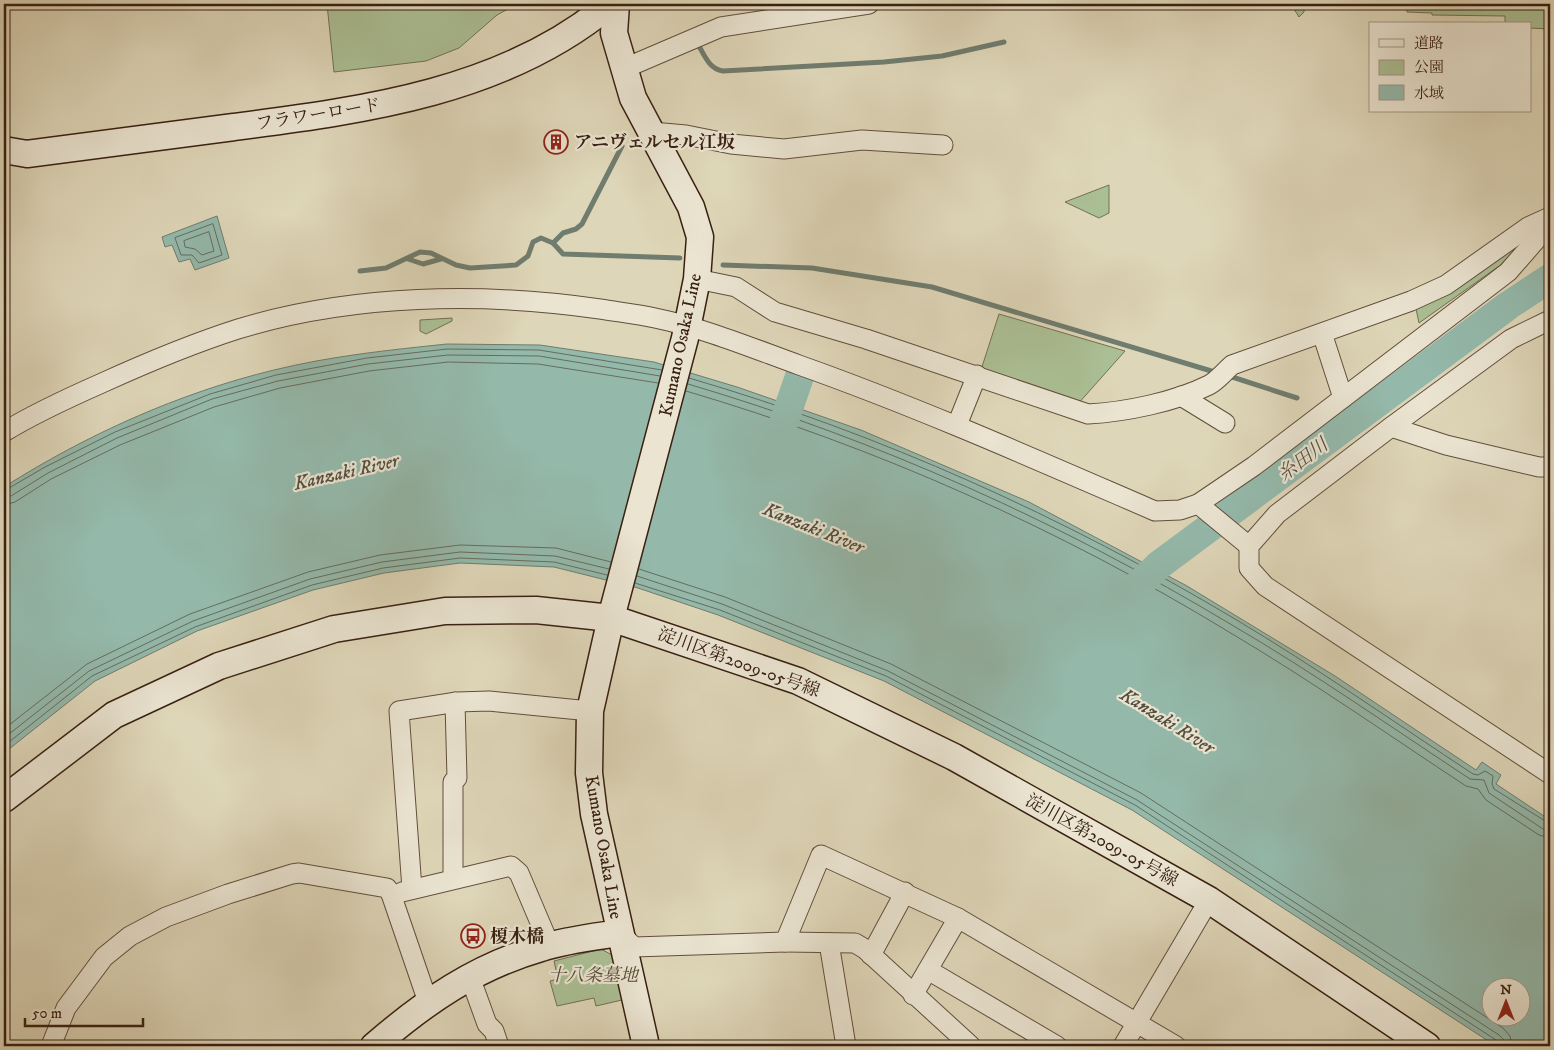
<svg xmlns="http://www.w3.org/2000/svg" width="1554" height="1050" font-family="'IM FELL DW Pica','Noto Serif JP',serif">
	<rect width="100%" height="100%" fill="#ded6b8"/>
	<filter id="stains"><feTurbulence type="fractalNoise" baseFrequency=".004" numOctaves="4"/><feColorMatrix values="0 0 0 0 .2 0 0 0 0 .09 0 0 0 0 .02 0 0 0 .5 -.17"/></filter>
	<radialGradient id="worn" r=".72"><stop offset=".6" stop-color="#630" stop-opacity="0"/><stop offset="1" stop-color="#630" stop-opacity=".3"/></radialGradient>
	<g fill="#abbf94" stroke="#727053">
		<polygon points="327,4 517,4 497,15 459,48 426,61 334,72"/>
		<polygon points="1291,4 1304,4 1304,12 1299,17"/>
		<polygon points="1407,4 1550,4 1550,29 1530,28 1530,24 1505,24 1505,16 1432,15 1432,13 1407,12"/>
		<polygon points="1109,185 1109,213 1099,218 1065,202"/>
		<polygon points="1529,233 1502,264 1419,323 1415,304"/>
		<polygon points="999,314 1125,351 1077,405 980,373"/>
		<polygon points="452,318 452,321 426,334 420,331 420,320"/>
		<polygon points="601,949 612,955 622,1000 596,1006 594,998 557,1006 550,981 558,979 554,961"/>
	</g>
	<g fill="#94b9ab" stroke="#707c6e" fill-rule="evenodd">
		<polygon points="217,216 229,258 195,270 190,259 179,262 172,245 165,247 162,237"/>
		<path d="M 447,344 L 540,345 L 654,362 L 737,387 L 861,430 L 1029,502 L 1187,586 L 1335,676 L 1476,770 L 1482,762 L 1501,775 L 1496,784 L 1550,820 L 1550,1046 L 1496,1046 L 1132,810 L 884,681 L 718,615 L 638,588 L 554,567 L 460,563 L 384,573 L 313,590 L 197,631 L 95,681 L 4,753 L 4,487 C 86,435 179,393 274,370 C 331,356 389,350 447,344 ZM 1492,988 L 1522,988 L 1522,1018 L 1492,1018 Z"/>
	</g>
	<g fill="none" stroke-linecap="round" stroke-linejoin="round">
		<g stroke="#666c5e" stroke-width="1">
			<polygon points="213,224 222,255 199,263 192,255 181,255 175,238"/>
			<polygon points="209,232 214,251 202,255 195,249 185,247 184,241"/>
			<path d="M 689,378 C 881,434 1064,517 1235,619 C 1317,668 1394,722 1473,774 L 1478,775 L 1485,771 L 1493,776 L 1492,784 L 1494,789 L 1550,824"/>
			<path d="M 688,384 C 878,440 1062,523 1232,625 C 1314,673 1391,727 1470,779 L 1484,780 L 1489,793 L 1543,829 L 1550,831"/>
			<path d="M 686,391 C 876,447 1060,529 1229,632 C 1310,680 1387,734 1466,786 L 1478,789 L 1486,800 L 1539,835 L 1550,838"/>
			<polyline points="4,491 45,467 115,432 210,394 276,375 367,358 447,349 539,350 662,370"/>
			<polyline points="4,497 11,496 48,473 117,438 212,399 278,381 368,364 448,355 539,356 660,376"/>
			<polyline points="4,505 15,502 51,479 120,445 214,407 280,388 369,371 448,362 538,364 658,383"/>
			<polyline points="639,569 725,597 891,664 1141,793 1503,1028 1510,1036 1512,1046"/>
			<polyline points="637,576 722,604 888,671 1137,800 1499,1035 1504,1040 1505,1046"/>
			<polyline points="635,583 720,610 886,676 1135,805 1496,1040 1498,1046"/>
			<polyline points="4,729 87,664 190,614 308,572 380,555 460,545 556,548 611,562"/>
			<polyline points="4,738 89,671 193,621 310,579 382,562 460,552 555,556 609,569"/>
			<polyline points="4,746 92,676 195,627 312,585 383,568 460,558 554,562 607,575"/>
		</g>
		<g stroke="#707c6e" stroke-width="5">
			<path d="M 699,46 C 705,57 710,69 723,71 L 884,62 L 942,56 L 1004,42"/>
			<polyline points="553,243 563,233 576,229 582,224 622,146"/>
			<polyline points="408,259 423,264 441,259"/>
			<polyline points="723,265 812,268 932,287 1218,373"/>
			<polyline points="360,271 386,268 420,252 431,253 456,265 470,268 516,265 528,256 533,242 541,238 553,243 563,254 680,258"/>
			<polyline points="1226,375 1297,398"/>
		</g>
		<g stroke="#94b9ab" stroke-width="29">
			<polyline points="777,442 799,378"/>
			<polyline points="1127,596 1159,565 1509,305 1550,278"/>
		</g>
		<g stroke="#624e3c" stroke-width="21">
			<g id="street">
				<polyline points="623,69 721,27 869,4"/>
				<polyline points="652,132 686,135 731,144 784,149 862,140 943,145"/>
				<path d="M 697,279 L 736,287 L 775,312 L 866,339 L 1088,414 C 1125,412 1175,402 1209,385 C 1217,381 1225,371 1232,365 L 1411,301 L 1446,285 L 1528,227 L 1550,217"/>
				<polyline points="1550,320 1511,339 1391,427 1277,514 1249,546 1249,568 1265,586 1550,774"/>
				<polyline points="1322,333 1343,398"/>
				<polyline points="1181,396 1225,423"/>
				<polyline points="957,425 977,375"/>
				<polyline points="1391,427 1446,445 1539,467 1550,467"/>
				<path d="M 4,432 C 35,413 68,398 102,383 C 146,363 191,344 238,329 C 352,294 483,292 600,309 C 618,312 637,314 655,318 C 704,328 752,348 799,365 C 920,408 1037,460 1155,511 L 1180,510 L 1198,504 L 1254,466 L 1508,272 L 1550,224"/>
				<polyline points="1198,504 1249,546"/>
				<polyline points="453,879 453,782 457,778 455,702"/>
				<polyline points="412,889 399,711 457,702 489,701 590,711"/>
				<polyline points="402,892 511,866 519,873 550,946"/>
				<polyline points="620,933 634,947 785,942 821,855 958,918 1176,1046"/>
				<polyline points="785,942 855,943 865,949 971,1046"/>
				<polyline points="829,943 846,1046"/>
				<polyline points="871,955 905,892"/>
				<polyline points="928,970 1057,1046"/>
				<polyline points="470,977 487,1024 494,1031 499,1046"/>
				<polyline points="913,995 958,918"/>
				<polyline points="51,1046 66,1008 104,957 130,936 166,917 228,894 292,874 299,873 387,888 391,894 428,1002"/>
				<polyline points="1123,1046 1209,900"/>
			</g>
		</g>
		<g stroke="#392012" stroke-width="29">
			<g id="secondary">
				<polyline points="616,4 614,33 633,98 691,207 700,237 697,279 685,338 611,618 590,711 589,773 594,814 646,1046"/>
				<path d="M 4,150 L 27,154 C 96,145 165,136 234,127 C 365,110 505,92 610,4"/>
				<polyline points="4,799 114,715 219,666 334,629 445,611 536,610 611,618 798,681 954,757 1209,900 1427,1046"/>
				<path d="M 374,1046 C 425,1002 475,967 541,948 C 566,940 594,937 620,933"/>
			</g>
		</g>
		<use href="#street" stroke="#eae4d1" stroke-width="19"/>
		<use href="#secondary" stroke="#eae4d1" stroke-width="26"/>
	</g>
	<defs>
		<g id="building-ring" transform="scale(1.25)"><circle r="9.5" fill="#eae4d1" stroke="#8f2418" stroke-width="1.5"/><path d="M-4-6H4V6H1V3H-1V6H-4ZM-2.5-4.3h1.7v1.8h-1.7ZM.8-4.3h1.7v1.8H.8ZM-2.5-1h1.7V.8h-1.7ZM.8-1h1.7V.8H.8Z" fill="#8f2418"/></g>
		<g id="bus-ring" transform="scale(1.25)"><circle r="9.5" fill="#eae4d1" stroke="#8f2418" stroke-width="1.5"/><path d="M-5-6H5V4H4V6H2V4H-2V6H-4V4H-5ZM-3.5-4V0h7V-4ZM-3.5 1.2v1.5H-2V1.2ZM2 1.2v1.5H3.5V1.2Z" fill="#8f2418"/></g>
	</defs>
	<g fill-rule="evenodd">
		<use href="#building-ring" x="556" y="142"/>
		<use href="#bus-ring" x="473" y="936"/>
	</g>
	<g text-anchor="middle" stroke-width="4.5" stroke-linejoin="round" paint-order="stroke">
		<g font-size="18" fill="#392012" stroke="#eae4d1">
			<text transform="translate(318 114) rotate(-9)" y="6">フラワーロード</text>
			<text transform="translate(680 345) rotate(-78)" y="6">Kumano Osaka Line</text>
			<text transform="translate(739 662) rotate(20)" y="6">淀川区第2009-05号線</text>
			<text transform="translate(1102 840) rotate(29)" y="6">淀川区第2009-05号線</text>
			<text transform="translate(604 847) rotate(80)" y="6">Kumano Osaka Line</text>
		</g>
		<g font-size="18" font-weight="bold" fill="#392012" stroke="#eae4d1" text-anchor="start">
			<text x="574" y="148">アニヴェルセル江坂</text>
			<text x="490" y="942">榎木橋</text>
		</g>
		<g font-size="18" font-style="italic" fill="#564832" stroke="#eae4d1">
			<text x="593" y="981">十八条墓地</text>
		</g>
		<g font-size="19" font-style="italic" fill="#544e40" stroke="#eae4d1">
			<text transform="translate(1302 459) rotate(-37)" y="7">糸田川</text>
			<text transform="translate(346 471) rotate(-13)" y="7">Kanzaki River</text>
			<text transform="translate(814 527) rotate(22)" y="7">Kanzaki River</text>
			<text transform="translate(1168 720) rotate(32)" y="7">Kanzaki River</text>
		</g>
	</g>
	<rect width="1554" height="1050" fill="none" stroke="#ded6b8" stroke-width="20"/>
	<rect x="5" y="5" width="1544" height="1040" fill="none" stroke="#392012" stroke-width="2.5"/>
	<rect x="10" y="10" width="1534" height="1030" fill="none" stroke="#392012"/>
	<rect x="1369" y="22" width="162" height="90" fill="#eae4d1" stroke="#a39685"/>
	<rect x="1379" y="39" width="25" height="8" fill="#eae4d1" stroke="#a39685"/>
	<text x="1414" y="48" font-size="15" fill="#392012">道路</text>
	<rect x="1379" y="60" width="25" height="15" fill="#abbf94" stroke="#a39685"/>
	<text x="1414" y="72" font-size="15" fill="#392012">公園</text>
	<rect x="1379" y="85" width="25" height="15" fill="#94b9ab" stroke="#a39685"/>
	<text x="1414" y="98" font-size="15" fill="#392012">水域</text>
	<g transform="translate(1506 1002)"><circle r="24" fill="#eae4d1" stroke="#a39685"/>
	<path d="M0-4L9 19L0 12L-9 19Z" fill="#8f2418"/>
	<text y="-8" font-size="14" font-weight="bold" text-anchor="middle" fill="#392012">N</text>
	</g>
	<path d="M25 1018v8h118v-8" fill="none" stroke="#392012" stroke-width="2.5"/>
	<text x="32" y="1018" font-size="15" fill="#392012" stroke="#eae4d1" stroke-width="4" paint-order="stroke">50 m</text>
	<rect width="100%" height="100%" filter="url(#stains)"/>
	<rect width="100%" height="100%" fill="url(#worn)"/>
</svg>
